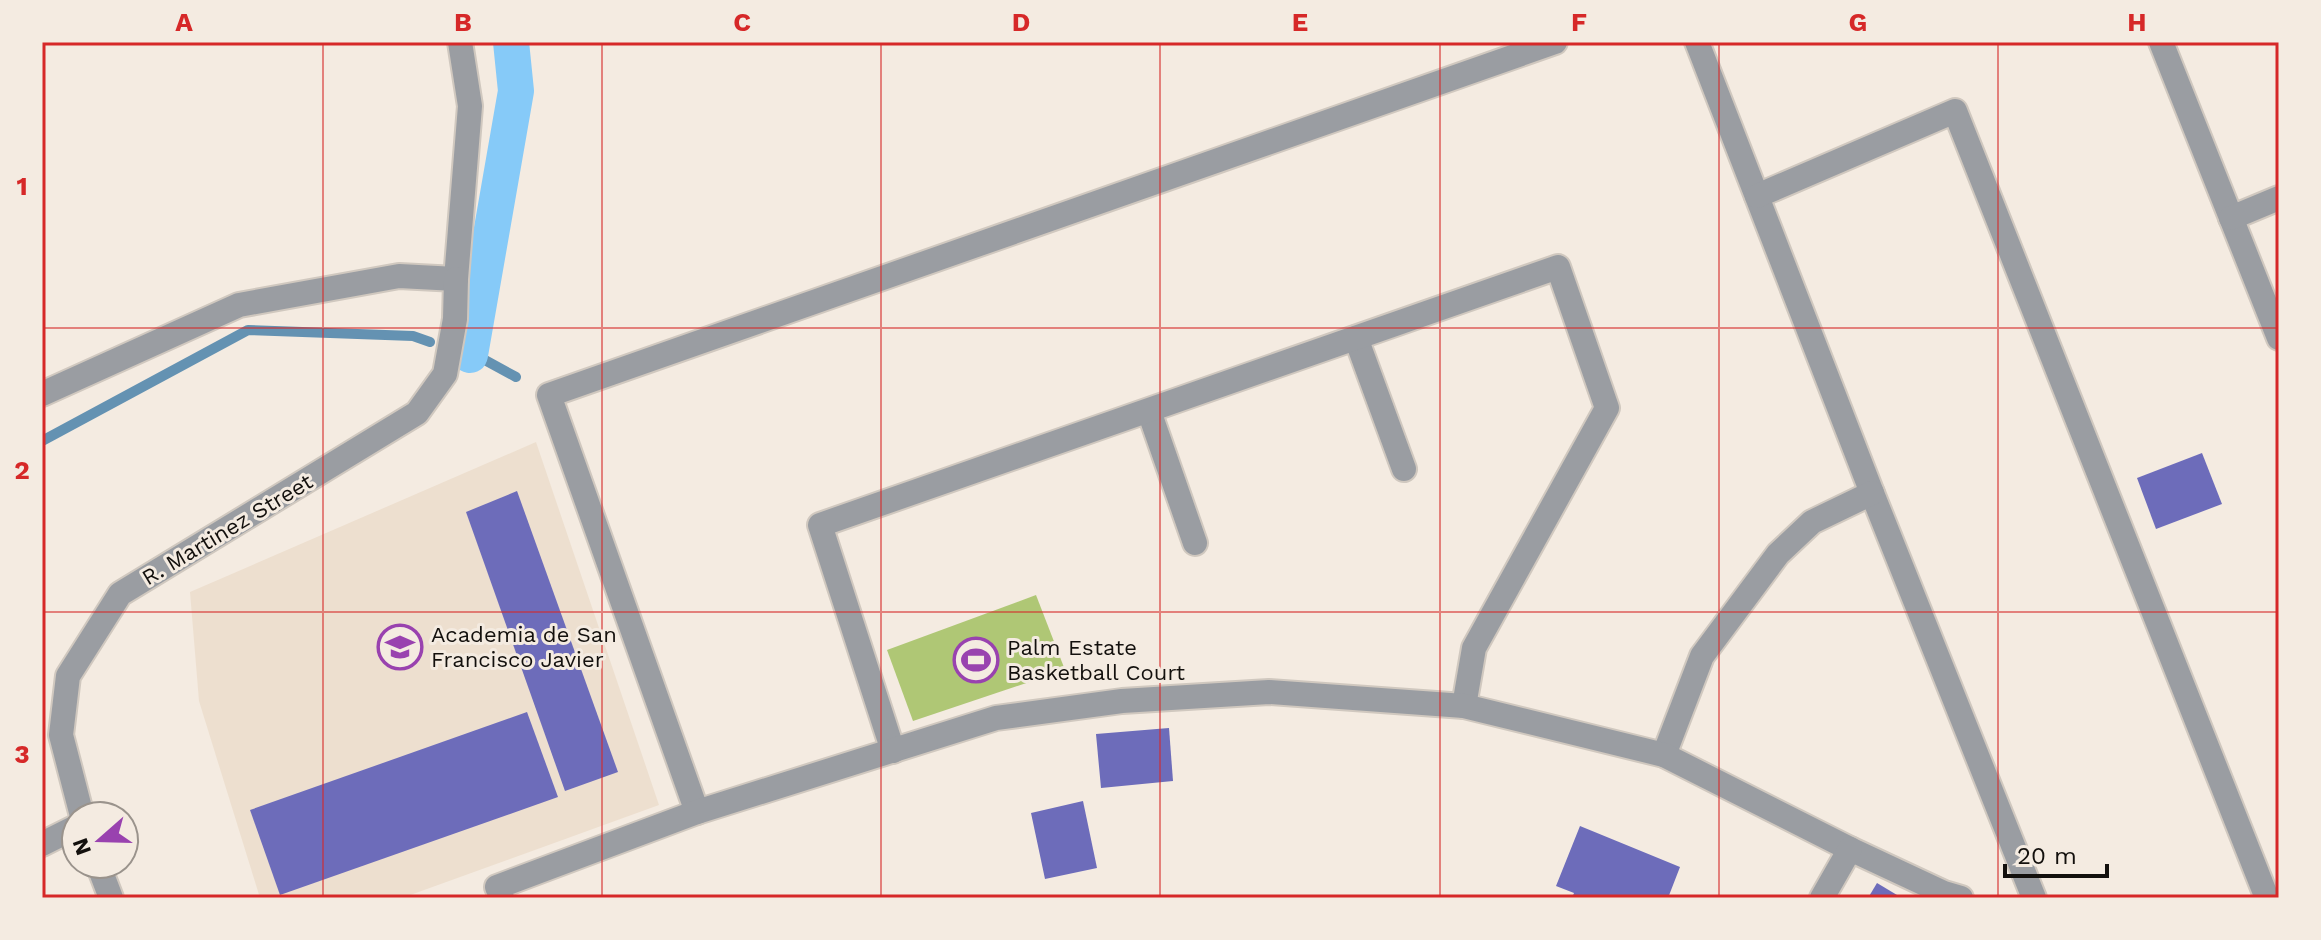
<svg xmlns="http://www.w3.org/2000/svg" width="2321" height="940" font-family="'Work Sans',sans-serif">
	<rect width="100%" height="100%" fill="#f4ebe1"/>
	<polygon fill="#eddfcf" points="536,442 659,805 402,898 260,898 199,701 190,592"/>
	<polygon fill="#afc775" points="1036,595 1065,670 913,721 887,650"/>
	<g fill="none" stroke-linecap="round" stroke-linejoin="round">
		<g stroke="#6492b2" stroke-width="10">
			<polyline points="457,351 483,359 516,377"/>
			<polyline points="42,441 248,330 413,336 430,342"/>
		</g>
		<polyline stroke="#86caf8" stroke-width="36" points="470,355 516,91 511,42"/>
	</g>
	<g fill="#6d6cba">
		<polygon points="2202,453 2222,504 2156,529 2137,478"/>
		<polygon points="517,491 618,772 565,791 466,512"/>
		<polygon points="527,712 558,797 280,895 250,810"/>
		<polygon points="1169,728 1173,781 1101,788 1096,734"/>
		<polygon points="1083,801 1097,868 1045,879 1031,813"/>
		<polygon points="1580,826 1680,867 1668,898 1572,898 1574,893 1556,886"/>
		<polygon points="1877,883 1902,898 1868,898"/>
	</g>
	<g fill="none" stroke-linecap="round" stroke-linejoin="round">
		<g stroke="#d0c8bf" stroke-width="28">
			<g id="minor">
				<polyline points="1697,42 1872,493 2034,898"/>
				<polyline points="2161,42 2279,338"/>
				<polyline points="1757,196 1955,111 2267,898"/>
				<polyline points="2231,218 2279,198"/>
				<polyline points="1356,338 1404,469"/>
				<polyline points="42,394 239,305 399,276 456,279 470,106 460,42"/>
				<polyline points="1149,411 1195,543"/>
				<polyline points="893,751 820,525 1558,267 1607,408 1474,648 1464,706"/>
				<polyline points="1664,755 1702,656 1778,554 1812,522 1872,493"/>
				<polyline points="697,812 549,395 1555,42"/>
				<polyline points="82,816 61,735 68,676 120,594 417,413 445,374 455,319 456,279"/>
				<polyline points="42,844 76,827"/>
				<polyline points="98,864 111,898"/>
				<polyline points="502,898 497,887 697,812 996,718 1122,701 1269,692 1464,706 1664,755 1850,849 1944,893 1961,898"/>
				<polyline points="1822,898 1850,849"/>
			</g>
		</g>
		<use href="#minor" stroke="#9a9da2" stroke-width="24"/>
	</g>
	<path fill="none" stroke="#d62828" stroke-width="2" stroke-opacity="0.55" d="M 323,42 L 323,898M 602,42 L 602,898M 881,42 L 881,898M 1160,42 L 1160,898M 1440,42 L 1440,898M 1719,42 L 1719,898M 1998,42 L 1998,898M 42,328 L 2279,328M 42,612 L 2279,612"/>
	<defs>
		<g id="school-ring" transform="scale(2.3)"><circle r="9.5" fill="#f4ebe1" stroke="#9942af" stroke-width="1.5"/><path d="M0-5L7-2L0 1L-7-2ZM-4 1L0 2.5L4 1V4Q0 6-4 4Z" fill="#9942af"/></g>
		<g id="stadium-ring" transform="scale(2.3)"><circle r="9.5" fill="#f4ebe1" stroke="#9942af" stroke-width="1.5"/><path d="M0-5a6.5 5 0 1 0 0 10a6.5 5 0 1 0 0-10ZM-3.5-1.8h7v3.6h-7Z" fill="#9942af"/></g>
	</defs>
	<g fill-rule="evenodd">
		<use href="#school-ring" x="400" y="647"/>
		<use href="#stadium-ring" x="976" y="660"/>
	</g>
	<g text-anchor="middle" stroke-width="6" stroke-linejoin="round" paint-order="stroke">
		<g font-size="22" fill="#13100d" stroke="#f4ebe1">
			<text transform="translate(227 529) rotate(-31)" y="8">R. Martinez Street</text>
		</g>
		<g font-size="22" fill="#13100d" stroke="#f4ebe1" text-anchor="start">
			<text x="431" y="642">Academia de San<tspan x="431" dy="25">Francisco Javier</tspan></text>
			<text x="1007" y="655">Palm Estate<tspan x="1007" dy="25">Basketball Court</tspan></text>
		</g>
	</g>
	<rect width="2321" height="940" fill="none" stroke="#f4ebe1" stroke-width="88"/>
	<g transform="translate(100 840) rotate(250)"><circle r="38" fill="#f4ebe1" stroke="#9a938c" stroke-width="2"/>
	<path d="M0-6L14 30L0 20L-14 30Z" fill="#9942af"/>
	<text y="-12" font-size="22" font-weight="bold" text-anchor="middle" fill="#13100d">N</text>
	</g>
	<path d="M2005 864v12h102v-12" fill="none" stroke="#13100d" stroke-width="4"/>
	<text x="2017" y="864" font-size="24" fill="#13100d" stroke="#f4ebe1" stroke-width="6" paint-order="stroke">20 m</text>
	<rect x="44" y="44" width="2233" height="852" fill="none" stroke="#d62828" stroke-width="3"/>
	<g font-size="26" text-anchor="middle" font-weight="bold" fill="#d62828">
		<text x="184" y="31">A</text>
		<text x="463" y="31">B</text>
		<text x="742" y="31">C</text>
		<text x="1021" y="31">D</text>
		<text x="1300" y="31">E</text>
		<text x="1579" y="31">F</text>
		<text x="1858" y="31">G</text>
		<text x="2137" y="31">H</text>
		<text x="22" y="195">1</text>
		<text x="22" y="479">2</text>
		<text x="22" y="763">3</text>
	</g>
</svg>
